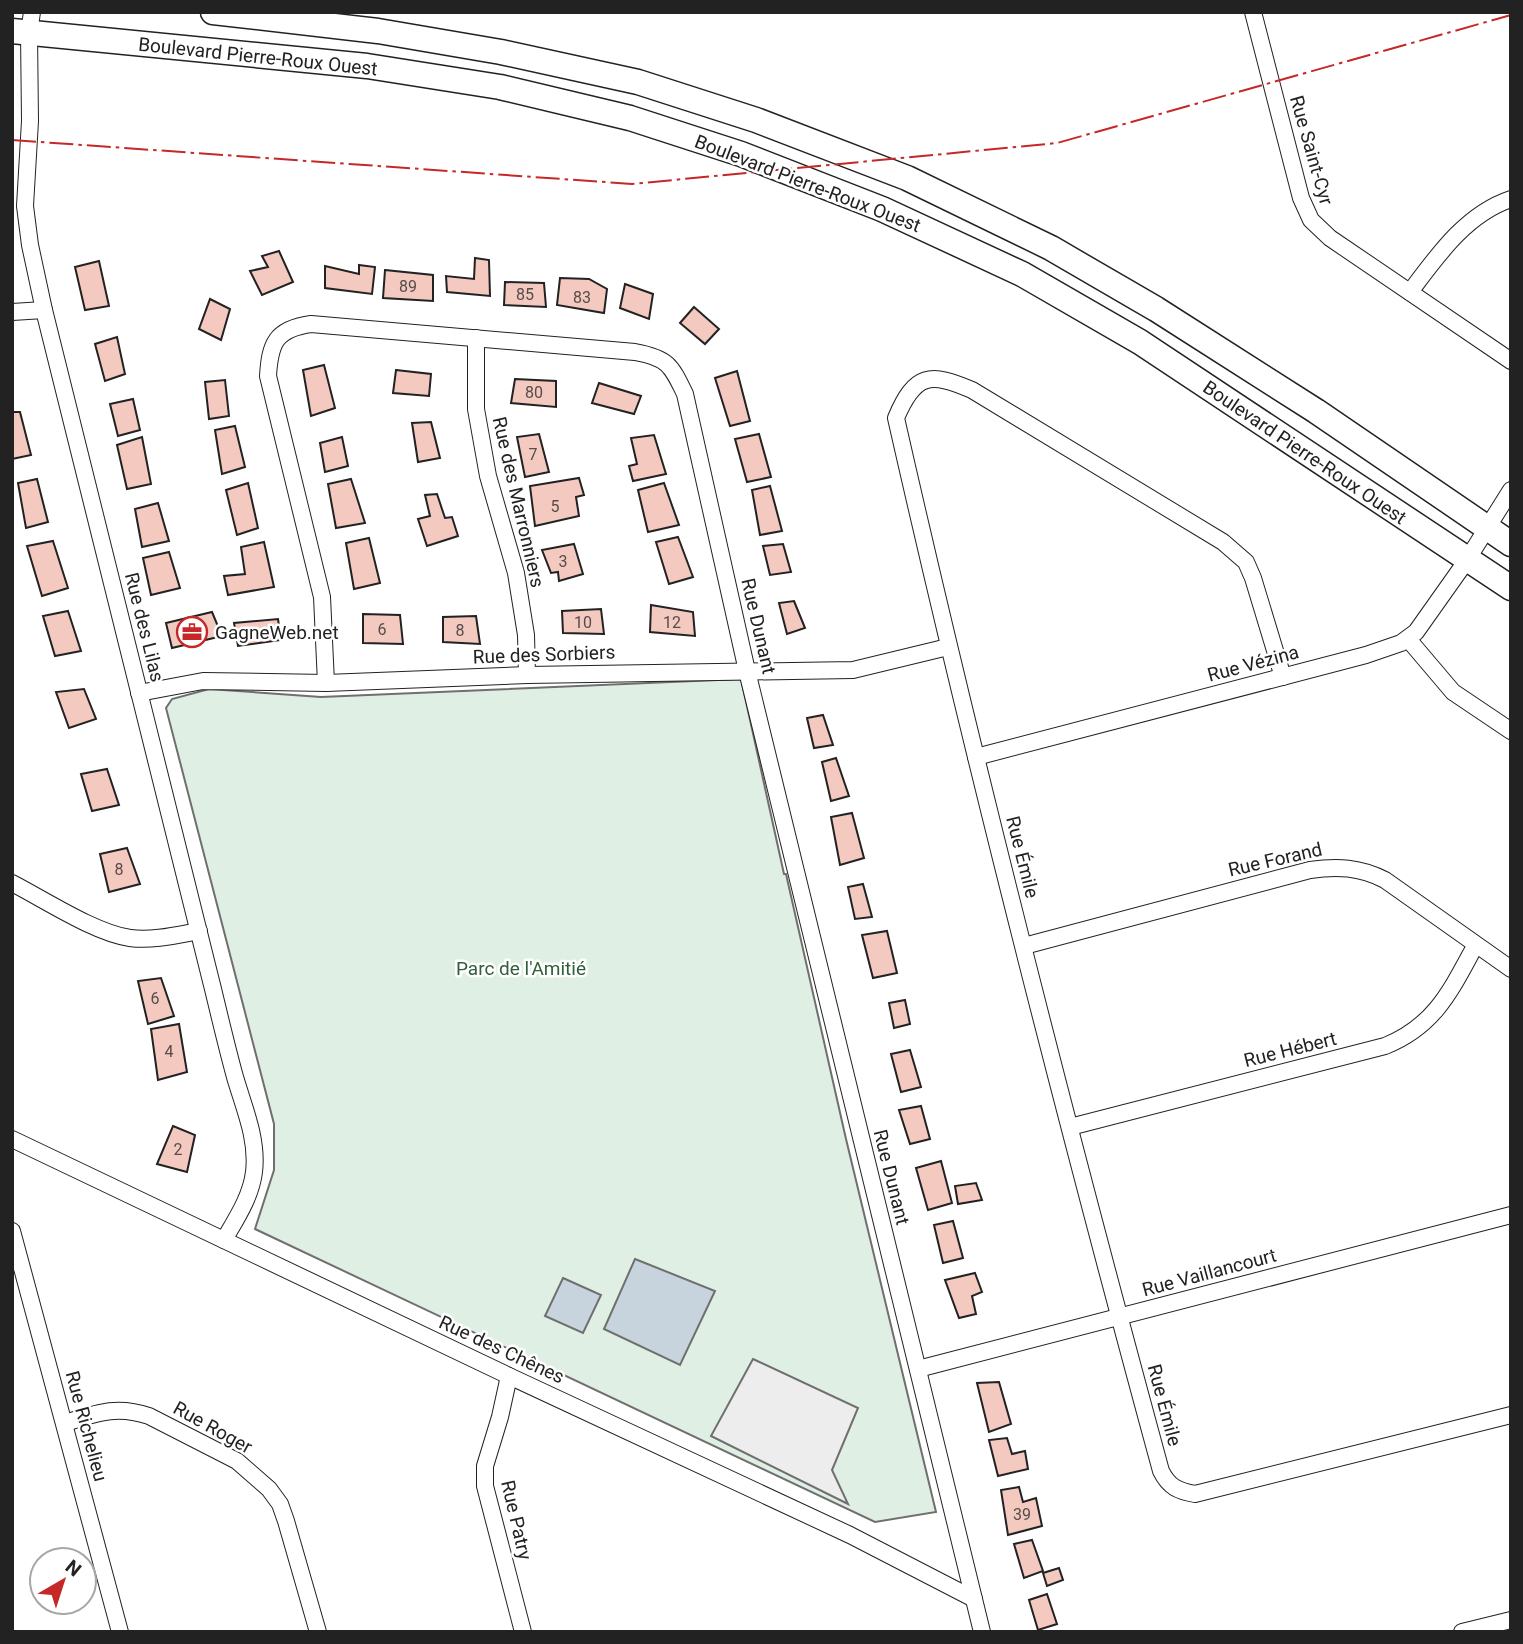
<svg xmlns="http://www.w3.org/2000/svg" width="1523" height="1644" font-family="Roboto,sans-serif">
	<rect width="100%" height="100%" fill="#fff"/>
	<polygon fill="#e0efe3" stroke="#6f6f6f" stroke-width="2" points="741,679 784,874 786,874 846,1139 936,1512 875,1522 255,1229 274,1170 274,1124 166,708 172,699 209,689 321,697"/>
	<polygon fill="#ededed" stroke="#6f6f6f" stroke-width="2" points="753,1359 858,1408 832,1470 848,1504 711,1436"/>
	<g fill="#c7d3dd" stroke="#6f6f6f" stroke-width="2">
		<polygon points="635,1259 715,1291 680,1365 604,1329"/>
		<polygon points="563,1278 601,1295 583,1333 545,1316"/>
	</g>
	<g fill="#f3c9c0" stroke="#222" stroke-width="2">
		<polygon points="279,251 293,282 262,295 250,271 268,267 262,256"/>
		<polygon points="475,258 489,260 490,296 447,292 446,276 474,279"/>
		<polygon points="99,261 109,306 85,310 75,267"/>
		<polygon points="359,265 375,267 372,294 325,288 325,266 359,274"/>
		<polygon points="385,270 433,275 433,301 383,298"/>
		<polygon points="560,278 589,279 607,289 604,313 557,305"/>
		<polygon points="505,282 544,283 546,307 504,305"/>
		<polygon points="625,284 653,294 649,319 620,308"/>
		<polygon points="210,299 230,309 221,340 199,329"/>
		<polygon points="694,307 719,329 705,344 680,323"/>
		<polygon points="117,337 125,374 105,381 95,344"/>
		<polygon points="324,365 335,408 311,416 303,370"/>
		<polygon points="396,370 431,374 429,396 393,393"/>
		<polygon points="737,371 750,421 730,426 715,378"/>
		<polygon points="515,379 556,381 556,407 511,403"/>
		<polygon points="225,380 229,416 209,419 205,382"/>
		<polygon points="599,383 641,396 634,414 592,403"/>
		<polygon points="133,399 140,430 118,436 110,404"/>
		<polygon points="12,412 20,412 31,455 12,459"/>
		<polygon points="431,422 440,458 418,462 412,423"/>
		<polygon points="235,426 245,467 222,474 215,430"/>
		<polygon points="539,434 549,472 525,477 517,437"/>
		<polygon points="759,434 771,477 747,482 735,439"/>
		<polygon points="654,435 666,474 633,481 629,466 637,464 631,438"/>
		<polygon points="142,437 151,484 127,489 117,445"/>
		<polygon points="342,437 348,466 325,472 320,443"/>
		<polygon points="579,478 584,495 576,497 579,516 535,526 530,486"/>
		<polygon points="37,479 48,522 26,528 18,483"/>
		<polygon points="351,479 365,523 336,528 328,484"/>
		<polygon points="248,483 258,528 237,535 226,490"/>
		<polygon points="664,483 679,525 648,532 638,490"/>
		<polygon points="770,486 782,531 760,535 752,490"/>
		<polygon points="437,494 445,518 452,517 458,536 427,546 418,519 430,516 425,495"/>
		<polygon points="158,503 169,541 142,547 135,509"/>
		<polygon points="678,537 693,577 669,584 656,542"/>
		<polygon points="369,538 380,583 354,589 346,543"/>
		<polygon points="53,541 68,588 42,596 27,546"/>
		<polygon points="264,542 274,587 228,595 224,576 245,574 241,547"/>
		<polygon points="574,544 583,574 559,581 558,572 551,573 542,550"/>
		<polygon points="783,544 791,572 770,575 763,546"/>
		<polygon points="169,552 180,588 151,595 143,558"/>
		<polygon points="794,601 805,628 787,634 779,603"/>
		<polygon points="651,605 693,612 695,636 650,632"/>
		<polygon points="601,609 604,634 563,633 562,611"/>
		<polygon points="68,611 81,651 55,656 43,616"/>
		<polygon points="212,612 222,636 172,648 166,623"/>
		<polygon points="363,614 400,615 403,644 363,643"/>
		<polygon points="476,616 480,644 443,642 443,617"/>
		<polygon points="278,619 281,640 238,646 234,623"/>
		<polygon points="84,689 96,719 69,728 56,692"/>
		<polygon points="823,715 833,745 814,748 807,718"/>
		<polygon points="836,758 849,796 831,801 822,762"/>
		<polygon points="107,769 119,805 92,811 81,774"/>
		<polygon points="852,813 864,858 840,865 831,817"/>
		<polygon points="127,848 140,884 109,892 100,854"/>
		<polygon points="863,884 872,917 855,919 848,887"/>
		<polygon points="887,931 897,973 873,978 862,935"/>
		<polygon points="161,978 174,1016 148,1024 138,981"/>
		<polygon points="905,1000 910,1024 894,1028 889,1003"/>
		<polygon points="179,1024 187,1072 158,1080 151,1029"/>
		<polygon points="910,1050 921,1087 901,1092 891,1054"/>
		<polygon points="921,1106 930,1139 910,1144 899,1110"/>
		<polygon points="173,1126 195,1135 187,1172 157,1164"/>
		<polygon points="941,1161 952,1203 928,1210 916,1168"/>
		<polygon points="976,1183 982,1200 958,1204 955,1186"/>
		<polygon points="953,1221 963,1258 943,1263 934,1225"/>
		<polygon points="975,1273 982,1292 972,1296 976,1314 959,1318 945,1280"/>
		<polygon points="999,1382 1011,1424 989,1432 977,1383"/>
		<polygon points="1007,1438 1012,1454 1025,1451 1028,1469 998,1476 989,1440"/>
		<polygon points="1019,1487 1023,1502 1036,1498 1042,1526 1008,1535 1001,1490"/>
		<polygon points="1032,1540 1043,1571 1024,1578 1014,1544"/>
		<polygon points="1059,1568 1063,1580 1047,1586 1043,1573"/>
		<polygon points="1047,1594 1057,1624 1038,1630 1029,1600"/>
	</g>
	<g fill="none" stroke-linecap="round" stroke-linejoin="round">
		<g stroke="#222" stroke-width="18">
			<g id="street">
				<path d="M 32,12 L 29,33 L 30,121 L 25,206 L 30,245 L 44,310 L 213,989 C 220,1018 227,1048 235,1077 C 244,1108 258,1139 254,1172 C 251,1197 236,1219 224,1240"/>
				<polyline points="1253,12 1301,198 1311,220 1330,238 1511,361"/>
				<path d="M 1410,292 C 1437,256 1466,214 1511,199"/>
				<polyline points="12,312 44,310"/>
				<polyline points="476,338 476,409 488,476 516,573 526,635 527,675"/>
				<polyline points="1408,639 1453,692 1511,731"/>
				<path d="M 1283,677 L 1253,578 L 1246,562 L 1223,542 L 972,390 C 930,372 915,373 896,418 C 976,771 1066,1122 1161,1471 C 1169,1487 1178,1491 1195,1494 L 1511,1415"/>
				<path d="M 326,683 L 322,597 L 268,376 C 270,344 275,329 311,324 L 635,352 C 668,358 671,365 685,394 L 747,671 L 982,1632"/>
				<polyline points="139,693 203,681 326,683 527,675 853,670 948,647"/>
				<polyline points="976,757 1366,655 1401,643 1416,632 1467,560 1511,490"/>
				<path d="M 12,883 C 45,900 95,933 130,938 C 152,941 177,935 199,931"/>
				<path d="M 1024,946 L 1310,870 C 1337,866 1360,867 1385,880 L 1511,969"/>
				<path d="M 1070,1127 L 1385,1046 C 1435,1026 1451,990 1475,946"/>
				<polyline points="12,1139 509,1376 850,1535 974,1599"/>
				<polyline points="12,1231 120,1632"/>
				<polyline points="918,1369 1511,1215"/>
				<polyline points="509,1376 500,1417 485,1466 485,1486 523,1632"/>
				<path d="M 65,1423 C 97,1413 116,1405 149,1416 L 237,1461 L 269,1489 L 280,1504 L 286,1521 L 318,1632"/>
				<polyline points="1462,1632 1511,1620"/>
			</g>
		</g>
		<g stroke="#222" stroke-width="27">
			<g id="primary">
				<polyline points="213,12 378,31 501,52 638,82 756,120 907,178 1051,248 1156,309 1316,411 1511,544"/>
				<polyline points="12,31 367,66 500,87 630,118 741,154 882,209 1022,274 1140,342 1511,588"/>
			</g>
		</g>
		<use href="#street" stroke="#fff" stroke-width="16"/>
		<use href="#primary" stroke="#fff" stroke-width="24"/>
		<polyline stroke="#c62828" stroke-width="2" stroke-dasharray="24 5 3.5 5" stroke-linecap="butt" points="12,140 632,184 1057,143 1511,15"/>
	</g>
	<defs>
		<g id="office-ring" transform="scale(1.575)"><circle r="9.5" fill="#fff" stroke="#c62828" stroke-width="1.5"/><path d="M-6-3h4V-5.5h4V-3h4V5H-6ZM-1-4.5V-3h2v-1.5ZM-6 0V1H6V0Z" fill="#c62828"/></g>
	</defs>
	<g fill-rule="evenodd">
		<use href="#office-ring" x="192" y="632"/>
	</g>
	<g text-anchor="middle" stroke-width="5" stroke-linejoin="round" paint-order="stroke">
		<g font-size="16" fill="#564c4a">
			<text x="408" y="292">89</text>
			<text x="525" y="300">85</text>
			<text x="582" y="303">83</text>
			<text x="534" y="398">80</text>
			<text x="533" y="460">7</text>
			<text x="555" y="512">5</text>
			<text x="563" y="567">3</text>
			<text x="583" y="628">10</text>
			<text x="672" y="628">12</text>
			<text x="382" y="635">6</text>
			<text x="460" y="636">8</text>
			<text x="119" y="875">8</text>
			<text x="155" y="1004">6</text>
			<text x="169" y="1057">4</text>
			<text x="178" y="1155">2</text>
			<text x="1022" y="1520">39</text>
		</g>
		<g font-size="19" fill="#222" stroke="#fff">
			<text transform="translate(258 56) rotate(6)" y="7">Boulevard Pierre-Roux Ouest</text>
			<text transform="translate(1312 150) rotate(74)" y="7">Rue Saint-Cyr</text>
			<text transform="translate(808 183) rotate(21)" y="7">Boulevard Pierre-Roux Ouest</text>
			<text transform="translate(1305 452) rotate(34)" y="7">Boulevard Pierre-Roux Ouest</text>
			<text transform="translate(519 502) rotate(77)" y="7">Rue des Marronniers</text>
			<text transform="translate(759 626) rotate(77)" y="7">Rue Dunant</text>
			<text transform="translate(145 627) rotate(76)" y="7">Rue des Lilas</text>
			<text transform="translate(544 654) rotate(-2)" y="7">Rue des Sorbiers</text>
			<text transform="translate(1253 663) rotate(-15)" y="7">Rue Vézina</text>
			<text transform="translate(1023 857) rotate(76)" y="7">Rue Émile</text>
			<text transform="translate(1275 859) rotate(-13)" y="7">Rue Forand</text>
			<text transform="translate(1290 1049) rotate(-14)" y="7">Rue Hébert</text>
			<text transform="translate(892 1177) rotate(76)" y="7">Rue Dunant</text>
			<text transform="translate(1209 1272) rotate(-15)" y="7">Rue Vaillancourt</text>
			<text transform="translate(502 1349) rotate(25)" y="7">Rue des Chênes</text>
			<text transform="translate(1165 1405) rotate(75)" y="7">Rue Émile</text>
			<text transform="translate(87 1426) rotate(75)" y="7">Rue Richelieu</text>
			<text transform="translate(213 1427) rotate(29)" y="7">Rue Roger</text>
			<text transform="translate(517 1520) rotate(77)" y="7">Rue Patry</text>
		</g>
		<g font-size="19" fill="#222" stroke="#fff" text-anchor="start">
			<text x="215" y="639">GagneWeb.net</text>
		</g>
		<g font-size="19" fill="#2f5e38" stroke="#fff">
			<text x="521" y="975">Parc de l'Amitié</text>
		</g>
	</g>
	<rect width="1523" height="1644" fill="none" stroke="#222222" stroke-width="28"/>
	<g transform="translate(63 1581) rotate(39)"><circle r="33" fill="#ffffff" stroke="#a7a7a7" stroke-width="2"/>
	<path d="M0-5L12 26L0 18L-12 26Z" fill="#c62828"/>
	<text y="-10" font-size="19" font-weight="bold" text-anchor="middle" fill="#222222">N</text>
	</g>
</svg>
